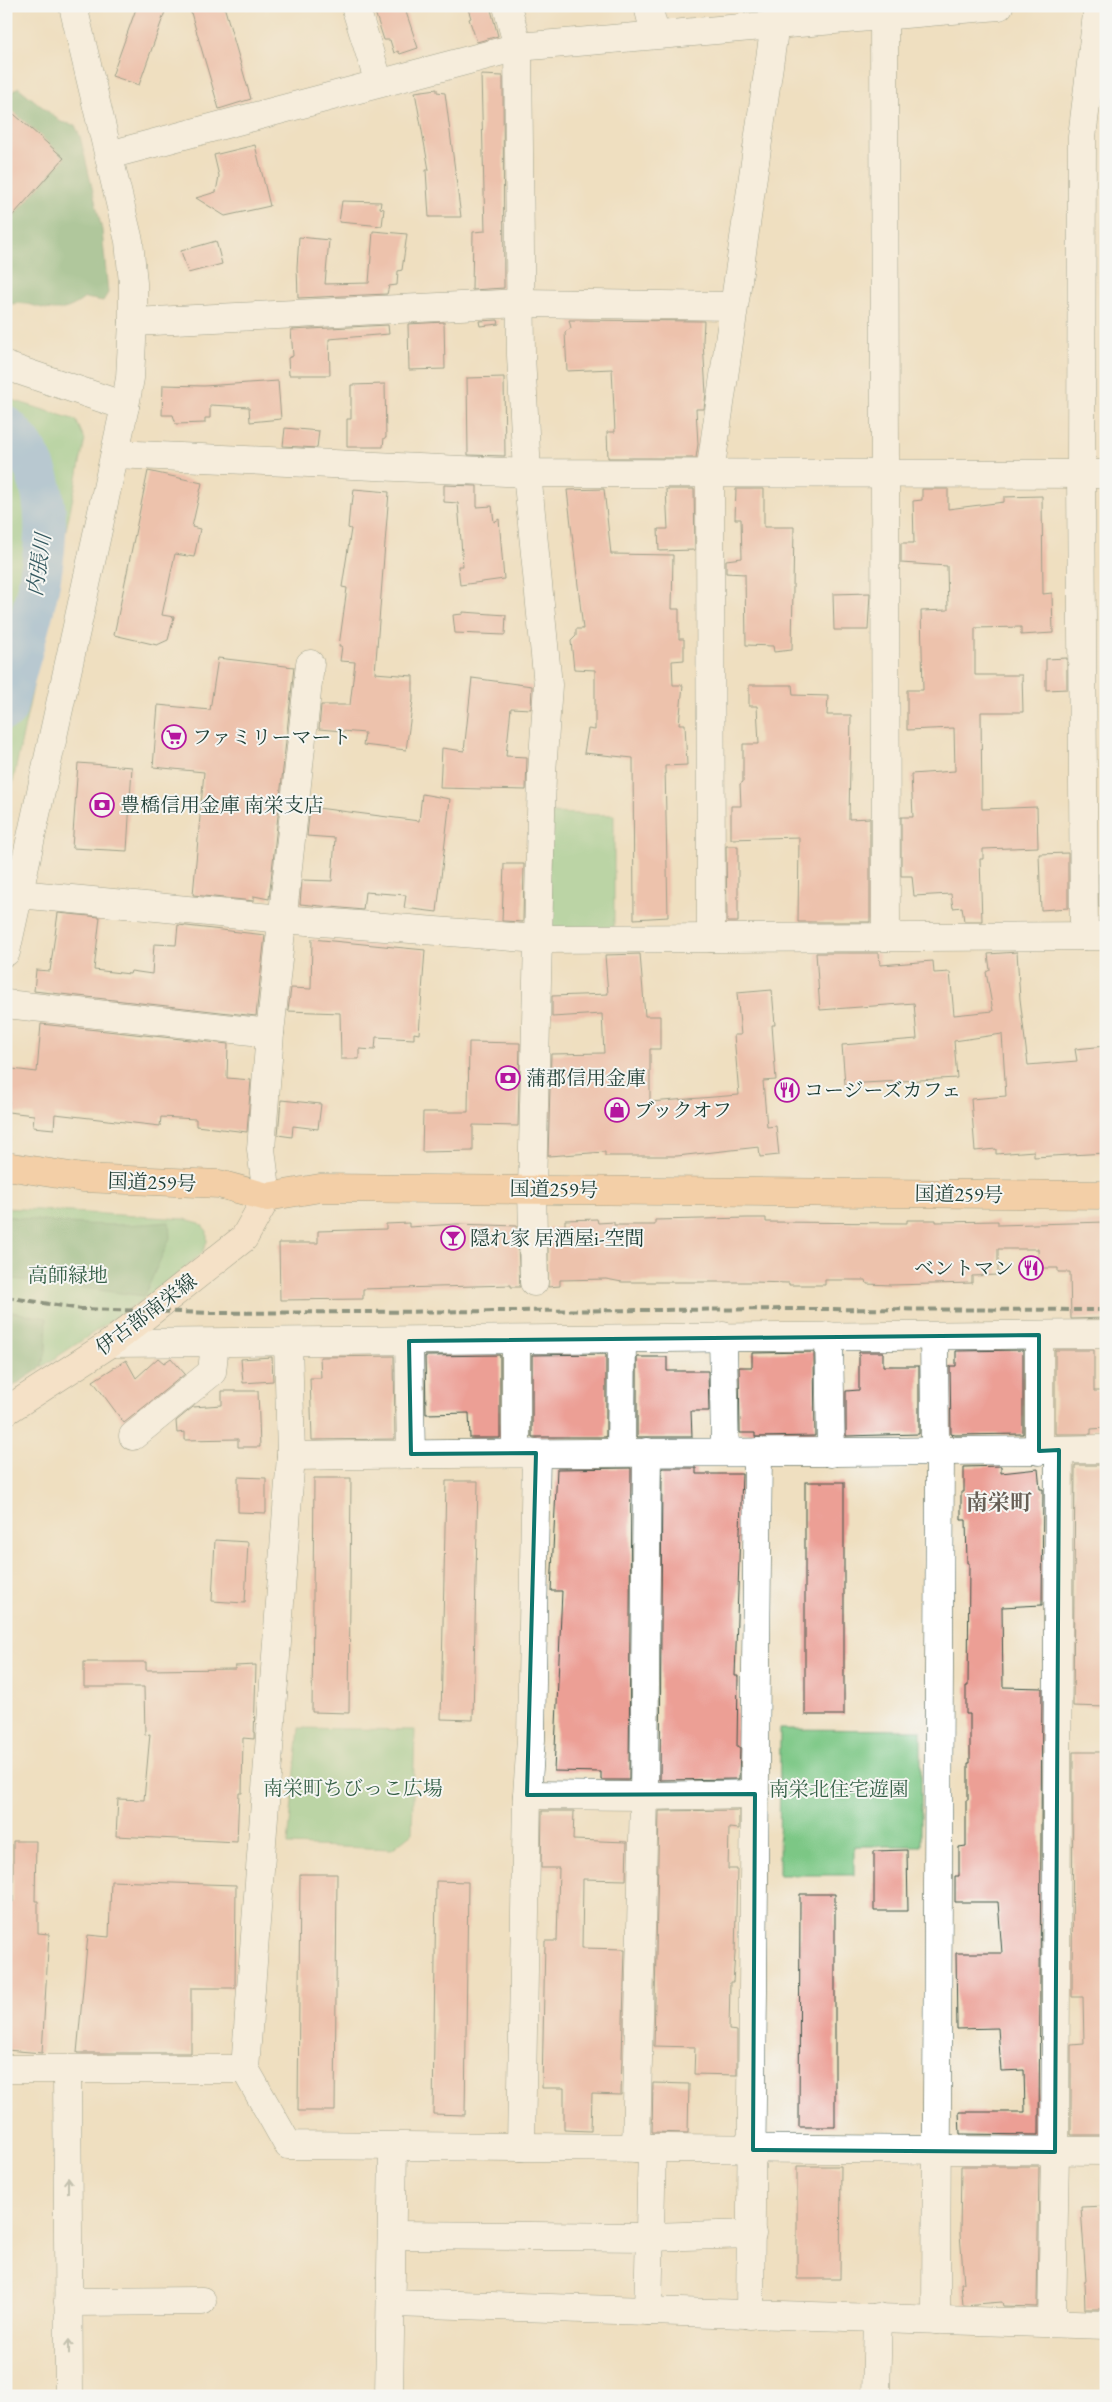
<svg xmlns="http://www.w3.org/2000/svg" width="1112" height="2402" font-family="'EB Garamond','Noto Serif JP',serif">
	<rect width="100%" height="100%" fill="#f6f6f2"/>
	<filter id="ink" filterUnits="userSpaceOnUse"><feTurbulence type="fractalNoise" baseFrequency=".02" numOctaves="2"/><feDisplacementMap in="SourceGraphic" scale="10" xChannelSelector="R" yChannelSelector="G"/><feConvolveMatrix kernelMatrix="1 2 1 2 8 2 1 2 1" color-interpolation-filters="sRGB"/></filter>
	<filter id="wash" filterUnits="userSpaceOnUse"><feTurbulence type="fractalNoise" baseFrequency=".0096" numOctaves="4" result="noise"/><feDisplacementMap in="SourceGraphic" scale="20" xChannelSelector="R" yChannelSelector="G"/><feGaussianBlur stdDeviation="1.12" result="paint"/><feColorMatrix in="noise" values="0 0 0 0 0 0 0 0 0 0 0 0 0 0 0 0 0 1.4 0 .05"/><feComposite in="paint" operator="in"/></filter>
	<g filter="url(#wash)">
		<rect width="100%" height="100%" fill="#efdfc0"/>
		<g fill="#7cc785" stroke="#4e825c">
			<polygon points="6,398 76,420 85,440 6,815"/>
			<polygon points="550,813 614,815 614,929 547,929"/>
			<polygon points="6,1208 185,1219 200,1223 207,1231 207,1242 202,1253 165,1285 6,1391"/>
			<polygon points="299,1728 415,1730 412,1833 392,1849 288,1845"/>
			<polygon points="780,1729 921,1730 921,1846 854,1846 854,1875 779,1875"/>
		</g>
		<g fill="#65ac72" stroke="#427453">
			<path d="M 18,87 L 61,122 L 75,125 L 80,136 L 102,230 L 108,293 L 103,301 L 85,298 C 50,325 39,297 6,305 L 6,224 L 65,158 L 6,105 L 6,98 Z"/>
			<path d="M 6,1216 C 61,1224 114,1228 169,1222 L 170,1238 L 144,1296 L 6,1278 Z"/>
			<polygon points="6,1311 47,1318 46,1351 41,1368 6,1391"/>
		</g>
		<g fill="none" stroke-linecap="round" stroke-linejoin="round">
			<path stroke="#74aee4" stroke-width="42" d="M 6,427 C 84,500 25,623 6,709"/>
		</g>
		<g id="blocks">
			<g fill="#ec9f95">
				<polygon points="137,6 167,6 139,85 112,76"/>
				<polygon points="189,6 224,6 251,99 219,109"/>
				<polygon points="373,6 404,6 418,48 400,54 398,51 394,53 390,40 384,40"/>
				<polygon points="467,6 490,6 498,36 477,42 469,19 471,18"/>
				<polygon points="481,75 503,76 504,288 472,290 473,232 485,231"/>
				<polygon points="437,89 437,92 445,93 461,217 429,217 426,170 429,170 415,92"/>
				<polygon points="6,107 64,158 6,223"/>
				<polygon points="255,145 270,206 225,216 196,198 216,192 219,176 214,155"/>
				<polygon points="342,201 381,202 380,208 384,209 382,226 339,222"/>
				<polygon points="373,231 407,234 402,270 398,271 397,285 389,286 387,294 298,298 297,267 299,237 329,240 325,284 369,283"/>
				<polygon points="216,241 222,264 188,273 181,251"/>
				<polygon points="498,320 499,324 480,326 479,321"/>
				<polygon points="569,320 704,321 703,341 706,394 704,409 696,409 698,444 696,458 608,458 607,432 615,432 612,369 567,371 565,332 571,328"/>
				<polygon points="444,322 445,369 409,370 408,324"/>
				<polygon points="388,325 389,334 329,339 330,375 289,375 288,358 293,356 291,330"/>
				<polygon points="504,377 505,456 468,455 467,378"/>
				<polygon points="278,381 281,419 250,422 249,407 210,405 210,418 205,418 205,423 176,424 173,415 162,415 163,385 204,386"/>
				<polygon points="385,384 386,438 384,438 383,447 347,447 347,419 351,419 351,385"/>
				<polygon points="285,428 319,431 317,448 283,446"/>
				<polygon points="148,471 202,483 192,527 200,529 194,557 175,554 162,615 174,617 168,640 157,645 114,635"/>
				<polygon points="444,485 477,486 477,507 492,506 494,522 499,519 504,579 460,585 458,566 463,566 458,503 444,502"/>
				<polygon points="354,489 389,492 375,673 413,676 413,700 406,750 363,745 365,733 319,729 321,705 350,705 355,662 340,661 342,646 339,646 347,588 342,587 351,529 348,528 350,505 352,505"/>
				<polygon points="604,489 611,554 673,555 672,609 679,609 679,639 684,639 684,660 672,661 673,685 683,685 679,724 685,724 687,765 665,766 668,917 634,919 633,758 584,753 588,729 595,730 595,670 574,669 571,641 576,636 576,629 583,629 567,490"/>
				<polygon points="666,489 694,489 695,550 659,551 658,529 668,529"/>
				<polygon points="736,489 764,489 764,527 794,527 792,650 774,652 773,646 746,645 745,574 726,573 726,560 742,558 741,519 735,519"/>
				<polygon points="922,489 948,489 948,509 1004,502 1004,497 1042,496 1043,594 1052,593 1053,633 1021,635 1021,627 975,628 975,675 1022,675 1023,712 981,712 982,809 1037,807 1038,847 983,849 983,859 980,859 982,921 964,921 962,907 953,908 951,894 914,896 912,876 901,876 901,817 913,817 911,774 955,771 954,728 907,730 907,690 923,690 921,611 948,610 947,566 901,563 901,543 914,543 913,501 922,500"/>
				<polygon points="870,593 868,630 834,630 833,594"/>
				<polygon points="463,612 506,615 505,635 455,633 453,615 463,614"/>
				<polygon points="218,658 294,667 269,899 254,896 254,901 193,895 204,772 153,767 158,705 210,710"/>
				<polygon points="1067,658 1067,689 1046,690 1046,659"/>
				<polygon points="472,678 532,686 531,709 511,708 506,756 527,757 526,790 440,788 442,748 464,751"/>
				<polygon points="749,685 792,685 793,695 828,696 827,715 851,715 849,819 870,818 870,922 798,922 799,837 731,839 731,806 741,806 740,784 743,782 743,744 759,744 757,706 749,706"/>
				<polygon points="78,763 132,767 127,851 72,848"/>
				<polygon points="422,794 450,799 437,912 404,908 406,895 365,892 363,910 300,904 302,880 332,881 335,838 307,836 310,807 419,821"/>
				<polygon points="726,846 738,846 738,922 727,922"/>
				<polygon points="1068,853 1068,908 1041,910 1039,854"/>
				<polygon points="504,864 524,864 523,922 502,921"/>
				<rect x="1099" y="874" width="7" height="33"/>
				<polygon points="58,913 100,917 94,970 130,974 131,971 152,974 154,944 176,945 178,925 265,935 256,1016 34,991 36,970 50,971"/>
				<polygon points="312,939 425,950 419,1034 414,1033 414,1039 376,1037 375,1050 359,1049 359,1059 341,1059 340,1013 288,1011 291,988 311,989"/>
				<polygon points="1017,952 1020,999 1028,1065 1077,1061 1075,1049 1106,1046 1106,1153 1034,1157 1034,1151 996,1154 996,1149 975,1151 971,1099 1006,1096 1002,1034 954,1041 957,1078 845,1084 842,1045 917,1039 914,1003 820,1010 816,953 879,953 880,965 933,961 934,973 950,972 954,1015 993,1011 986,972 990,970 988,954"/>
				<polygon points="640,954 645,1016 660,1016 660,1049 650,1049 650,1102 739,1095 734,1035 741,1035 737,993 772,990 775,1025 772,1025 776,1080 763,1081 767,1127 776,1126 779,1155 760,1157 759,1147 677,1156 605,1156 605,1152 548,1156 551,1054 604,1053 602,1014 552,1017 552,996 608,994 605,955"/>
				<polygon points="41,1024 228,1044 227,1078 251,1080 247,1132 196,1126 196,1119 161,1117 160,1126 55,1114 54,1129 33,1127 34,1115 8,1112 12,1069 37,1072"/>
				<polygon points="469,1042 520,1043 518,1126 473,1125 473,1151 422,1152 423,1112 468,1112"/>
				<polygon points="281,1100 321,1104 318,1129 293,1126 292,1137 278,1135"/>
				<polygon points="748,1218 766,1218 766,1222 907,1223 907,1220 936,1220 936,1222 998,1221 998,1225 1106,1222 1106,1318 1071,1319 1070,1272 1058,1272 1058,1268 1039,1268 1038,1249 998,1249 998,1275 972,1276 972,1283 891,1285 867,1284 866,1280 825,1280 825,1285 789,1285 789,1283 754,1282 622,1282 606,1279 560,1280 560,1286 548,1287 548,1228 565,1228 565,1220 597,1219 598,1223 614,1222 614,1225 655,1225 655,1220"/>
				<polygon points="409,1223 409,1227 457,1224 517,1226 520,1287 511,1287 511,1285 363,1289 363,1299 280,1300 279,1243 318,1243 318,1231 386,1229 386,1224"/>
				<polygon points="1023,1350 1023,1434 955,1435 951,1434 950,1366 956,1366 956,1351"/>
				<polygon points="1055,1350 1094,1350 1094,1391 1106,1391 1106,1428 1091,1429 1091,1434 1055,1434"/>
				<polygon points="814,1352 815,1436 755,1437 755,1433 740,1433 739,1367 752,1367 752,1353"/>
				<polygon points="859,1352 883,1352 883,1366 919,1366 919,1434 846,1436 846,1391 859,1390"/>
				<polygon points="606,1354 606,1437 532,1437 532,1355"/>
				<polygon points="500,1355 500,1438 470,1438 469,1413 426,1414 425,1356"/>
				<polygon points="394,1356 395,1439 312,1440 310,1378 321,1378 320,1357"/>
				<polygon points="272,1357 273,1381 243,1383 241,1359"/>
				<polygon points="637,1357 667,1357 667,1371 708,1371 709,1411 691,1411 692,1437 637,1437"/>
				<polygon points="158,1358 164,1363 171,1358 185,1374 124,1423 93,1381 126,1360 136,1378"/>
				<polygon points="222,1391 258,1391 260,1447 238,1447 238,1439 185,1440 185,1432 177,1433 176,1421 193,1407 222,1405"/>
				<polygon points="1075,1465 1106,1465 1106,1707 1073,1706"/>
				<polygon points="1001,1466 1001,1473 1038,1469 1040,1489 1043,1489 1042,1605 1002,1607 1003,1687 1042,1688 1039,2135 960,2134 959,2112 1025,2112 1024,2070 1001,2071 998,2028 957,2029 956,1953 1002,1953 998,1902 955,1902 955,1876 959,1876 959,1847 966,1846 966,1800 968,1800 968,1763 970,1763 970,1714 966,1714 966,1686 968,1686 969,1563 967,1563 966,1520 961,1520 961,1492 964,1492 964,1467"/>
				<polygon points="631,1468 629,1780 601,1780 601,1772 554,1771 562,1591 551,1591 557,1469"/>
				<polygon points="662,1468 696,1468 696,1474 742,1474 735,1676 738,1676 737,1747 740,1747 739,1779 660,1780"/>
				<polygon points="238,1477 266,1478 266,1513 238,1512"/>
				<polygon points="314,1478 351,1478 349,1713 312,1712"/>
				<polygon points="446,1481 478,1481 473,1720 441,1719"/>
				<rect x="805" y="1482" width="39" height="233"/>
				<polygon points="215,1540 248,1542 245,1603 212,1601"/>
				<polygon points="84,1662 146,1662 146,1670 235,1669 235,1666 256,1665 254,1739 243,1738 242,1793 239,1793 237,1842 116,1836 118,1799 144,1800 150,1734 145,1735 144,1687 84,1687"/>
				<polygon points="1073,1752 1102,1752 1103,1937 1106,1937 1106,2135 1071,2135 1071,2045 1084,2044 1083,1997 1072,1997"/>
				<polygon points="739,1810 739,1829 729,1828 728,1869 737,1869 735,1954 733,1982 730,1982 729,2030 737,2031 737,2075 694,2074 695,2047 654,2046 659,1811"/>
				<polygon points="542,1811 574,1811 573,1840 627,1842 626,1880 583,1879 582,1948 625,1949 621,2095 592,2094 591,2131 564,2130 564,2088 542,2088 545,1941 557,1941 559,1868 541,1868"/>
				<polygon points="13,1841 36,1841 35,1901 38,1901 38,1933 49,1934 42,2053 6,2050 6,1902 13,1902"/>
				<polygon points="907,1850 908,1911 874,1911 874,1851"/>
				<polygon points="300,1874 337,1874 335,2111 298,2111"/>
				<polygon points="111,1881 236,1885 235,1988 191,1988 191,2053 77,2053 88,1935 109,1937"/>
				<polygon points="436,1881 468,1882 465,2115 433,2114"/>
				<polygon points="800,1894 835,1894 835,2127 799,2127"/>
				<polygon points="653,2083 689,2084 688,2133 652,2132"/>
				<polygon points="797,2166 841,2166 840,2279 797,2279"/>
				<polygon points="961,2166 1039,2166 1037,2307 1003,2306 1002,2302 963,2305 961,2283 964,2283 960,2234"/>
				<polygon points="1106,2206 1106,2309 1085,2309 1084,2281 1086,2281 1081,2207"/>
			</g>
		</g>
	</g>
	<g filter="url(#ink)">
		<use href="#blocks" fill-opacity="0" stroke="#3e5549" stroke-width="1"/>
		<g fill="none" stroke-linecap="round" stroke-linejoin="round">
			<g stroke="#3e5549" stroke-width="29">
				<g id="minor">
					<polyline points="73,6 129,241 133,283 133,322 130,378 125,406"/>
					<polyline points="355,6 379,83"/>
					<polyline points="507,6 518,47 521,355 527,473 548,685 542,773 532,1189 534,1282"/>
					<polyline points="648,6 655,34"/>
					<polyline points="884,6 886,937"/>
					<polyline points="109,155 518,47 999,6"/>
					<polyline points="133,322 522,303 733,306"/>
					<polyline points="115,454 527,473 1106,474"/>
					<polyline points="19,894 282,919 538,939 1106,936"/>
					<polyline points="1084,936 1081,474 1082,137 1098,6"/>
					<polyline points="711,938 710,473 775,24"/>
					<polyline points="6,1004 270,1033"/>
					<polyline points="267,1197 261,1149 270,1033 310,664"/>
					<polyline points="1039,1335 1039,1451"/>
					<polyline points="723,1336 725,1452"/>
					<polyline points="829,1336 831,1453"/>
					<polyline points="934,1336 935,1438 940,1453"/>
					<polyline points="516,1340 516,1453"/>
					<polyline points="409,1341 411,1454"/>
					<path d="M 288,1342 L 291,1456 C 563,1451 834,1454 1106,1449"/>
					<polyline points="111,1343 1106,1334"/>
					<polyline points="133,1436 212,1372 215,1343"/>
					<polyline points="621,1452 622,1340"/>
					<polyline points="527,1795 644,1796 755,1794"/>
					<polyline points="6,2069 245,2069"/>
					<polyline points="67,2070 69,2396"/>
					<polyline points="521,2147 1106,2151"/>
					<polyline points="636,2148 644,1796 647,1452"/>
					<polyline points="393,2235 650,2237 752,2234"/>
					<polyline points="68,2302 202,2301"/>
					<polyline points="392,2303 1106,2325"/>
					<polyline points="648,2311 652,2148"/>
					<polyline points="1052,2322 1055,2152 1059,1450"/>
					<polyline points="389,2396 393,2147"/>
					<polyline points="876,2396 878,2317"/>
				</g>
			</g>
			<g stroke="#3e5549" stroke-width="29">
				<g id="tertiary">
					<polyline points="6,366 125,406 6,952"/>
					<polyline points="291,1456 245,2069 288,2145 521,2147 527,1795 531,1740 536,1453"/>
					<polyline points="750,2315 758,1452"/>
					<polyline points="936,2320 940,1453"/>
				</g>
			</g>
			<g stroke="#3e5549" stroke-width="29">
				<polyline id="secondary" points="6,1411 111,1343 244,1238 267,1197"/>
			</g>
			<g stroke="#3e5549" stroke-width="29">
				<polyline id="trunk" points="6,1166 83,1178 219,1184 267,1197 320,1188 1106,1195"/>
			</g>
			<use href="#minor" stroke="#fff" stroke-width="28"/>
			<use href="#tertiary" stroke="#fff" stroke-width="28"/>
			<use href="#secondary" stroke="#fce5d0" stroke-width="28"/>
			<use href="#trunk" stroke="#f8bd89" stroke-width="28"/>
			<polyline stroke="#1f3d34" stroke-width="4" stroke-dasharray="8 4" stroke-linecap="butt" points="6,1297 81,1309 213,1313 796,1309 1106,1310"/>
		</g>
		<defs><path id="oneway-shaft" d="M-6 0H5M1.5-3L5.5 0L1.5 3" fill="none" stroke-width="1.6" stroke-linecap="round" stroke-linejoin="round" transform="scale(1.25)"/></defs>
		<g stroke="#8f9e9a">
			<use href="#oneway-shaft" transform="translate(68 2185) rotate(-90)"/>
			<use href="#oneway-shaft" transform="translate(69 2347) rotate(-90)"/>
		</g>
	</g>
	<path d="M0 0H1112V2402H0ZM 1039,1335 L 1039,1451 L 1059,1450 L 1055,2152 L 753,2150 L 755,1794 L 527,1795 L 536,1453 L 411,1454 L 409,1341 Z" fill="#efdfc0" fill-opacity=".55" fill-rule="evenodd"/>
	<path fill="none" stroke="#0f766e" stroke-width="4" stroke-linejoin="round" d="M 1039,1335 L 1039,1451 L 1059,1450 L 1055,2152 L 753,2150 L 755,1794 L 527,1795 L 536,1453 L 411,1454 L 409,1341 Z"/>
	<defs>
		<g id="supermarket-ring" transform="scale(1.25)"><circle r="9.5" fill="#f6f6f2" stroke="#b5179e" stroke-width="1.5"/><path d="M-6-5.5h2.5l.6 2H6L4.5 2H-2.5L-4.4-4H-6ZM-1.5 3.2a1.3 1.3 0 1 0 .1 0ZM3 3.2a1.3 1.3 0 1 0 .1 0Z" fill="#b5179e"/></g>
		<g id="bank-ring" transform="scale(1.25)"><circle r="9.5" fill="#f6f6f2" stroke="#b5179e" stroke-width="1.5"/><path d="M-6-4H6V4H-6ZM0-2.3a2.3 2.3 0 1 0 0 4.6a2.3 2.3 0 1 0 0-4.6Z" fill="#b5179e"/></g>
		<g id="restaurant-ring" transform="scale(1.25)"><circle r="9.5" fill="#f6f6f2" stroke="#b5179e" stroke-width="1.5"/><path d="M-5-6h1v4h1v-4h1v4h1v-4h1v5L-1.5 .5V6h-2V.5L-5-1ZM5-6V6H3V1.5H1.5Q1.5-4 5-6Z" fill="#b5179e"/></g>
		<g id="shop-ring" transform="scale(1.25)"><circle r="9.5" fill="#f6f6f2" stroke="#b5179e" stroke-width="1.5"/><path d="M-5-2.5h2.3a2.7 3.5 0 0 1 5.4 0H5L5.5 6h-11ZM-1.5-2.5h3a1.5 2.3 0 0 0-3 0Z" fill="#b5179e"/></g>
		<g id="bar-ring" transform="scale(1.25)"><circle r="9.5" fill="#f6f6f2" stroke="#b5179e" stroke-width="1.5"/><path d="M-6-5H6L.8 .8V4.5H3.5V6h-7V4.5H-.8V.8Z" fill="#b5179e"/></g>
	</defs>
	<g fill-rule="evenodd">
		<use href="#supermarket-ring" x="174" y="737"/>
		<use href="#bank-ring" x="102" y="805"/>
		<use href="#bank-ring" x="508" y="1078"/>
		<use href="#restaurant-ring" x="787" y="1090"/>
		<use href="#shop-ring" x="617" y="1110"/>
		<use href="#bar-ring" x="453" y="1238"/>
		<use href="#restaurant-ring" x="1031" y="1268"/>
	</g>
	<g text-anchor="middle" stroke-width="4" stroke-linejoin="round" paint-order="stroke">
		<g font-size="20" fill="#1f3d34" stroke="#f6f6f2" text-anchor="start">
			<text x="192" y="744">ファミリーマート</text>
			<text x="120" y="812">豊橋信用金庫 南栄支店</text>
			<text x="526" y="1085">蒲郡信用金庫</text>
			<text x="804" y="1097">コージーズカフェ</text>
			<text x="634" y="1117">ブックオフ</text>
			<text x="470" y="1245">隠れ家 居酒屋i-空間</text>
			<text x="1014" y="1275" text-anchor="end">ベントマン</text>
		</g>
		<g font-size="20" fill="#1f3d34" stroke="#f6f6f2">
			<text transform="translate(152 1182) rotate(2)" y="7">国道259号</text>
			<text transform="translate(554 1189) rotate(1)" y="7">国道259号</text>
			<text transform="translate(959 1194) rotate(1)" y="7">国道259号</text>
			<text transform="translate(146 1314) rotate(-37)" y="7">伊古部南栄線</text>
		</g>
		<g font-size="20" fill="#366048" stroke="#f6f6f2">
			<text x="68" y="1282">高師緑地</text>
			<text x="353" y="1795">南栄町ちびっこ広場</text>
			<text x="839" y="1796">南栄北住宅遊園</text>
		</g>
		<g font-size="21" font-style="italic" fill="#345960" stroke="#f6f6f2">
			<text transform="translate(39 565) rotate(-82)" y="7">内張川</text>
		</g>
		<g font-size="22" font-weight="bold" fill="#675f56" stroke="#f6f6f2">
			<text x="999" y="1510">南栄町</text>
		</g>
	</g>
	<rect width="1112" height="2402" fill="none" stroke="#f6f6f2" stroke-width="25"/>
</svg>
